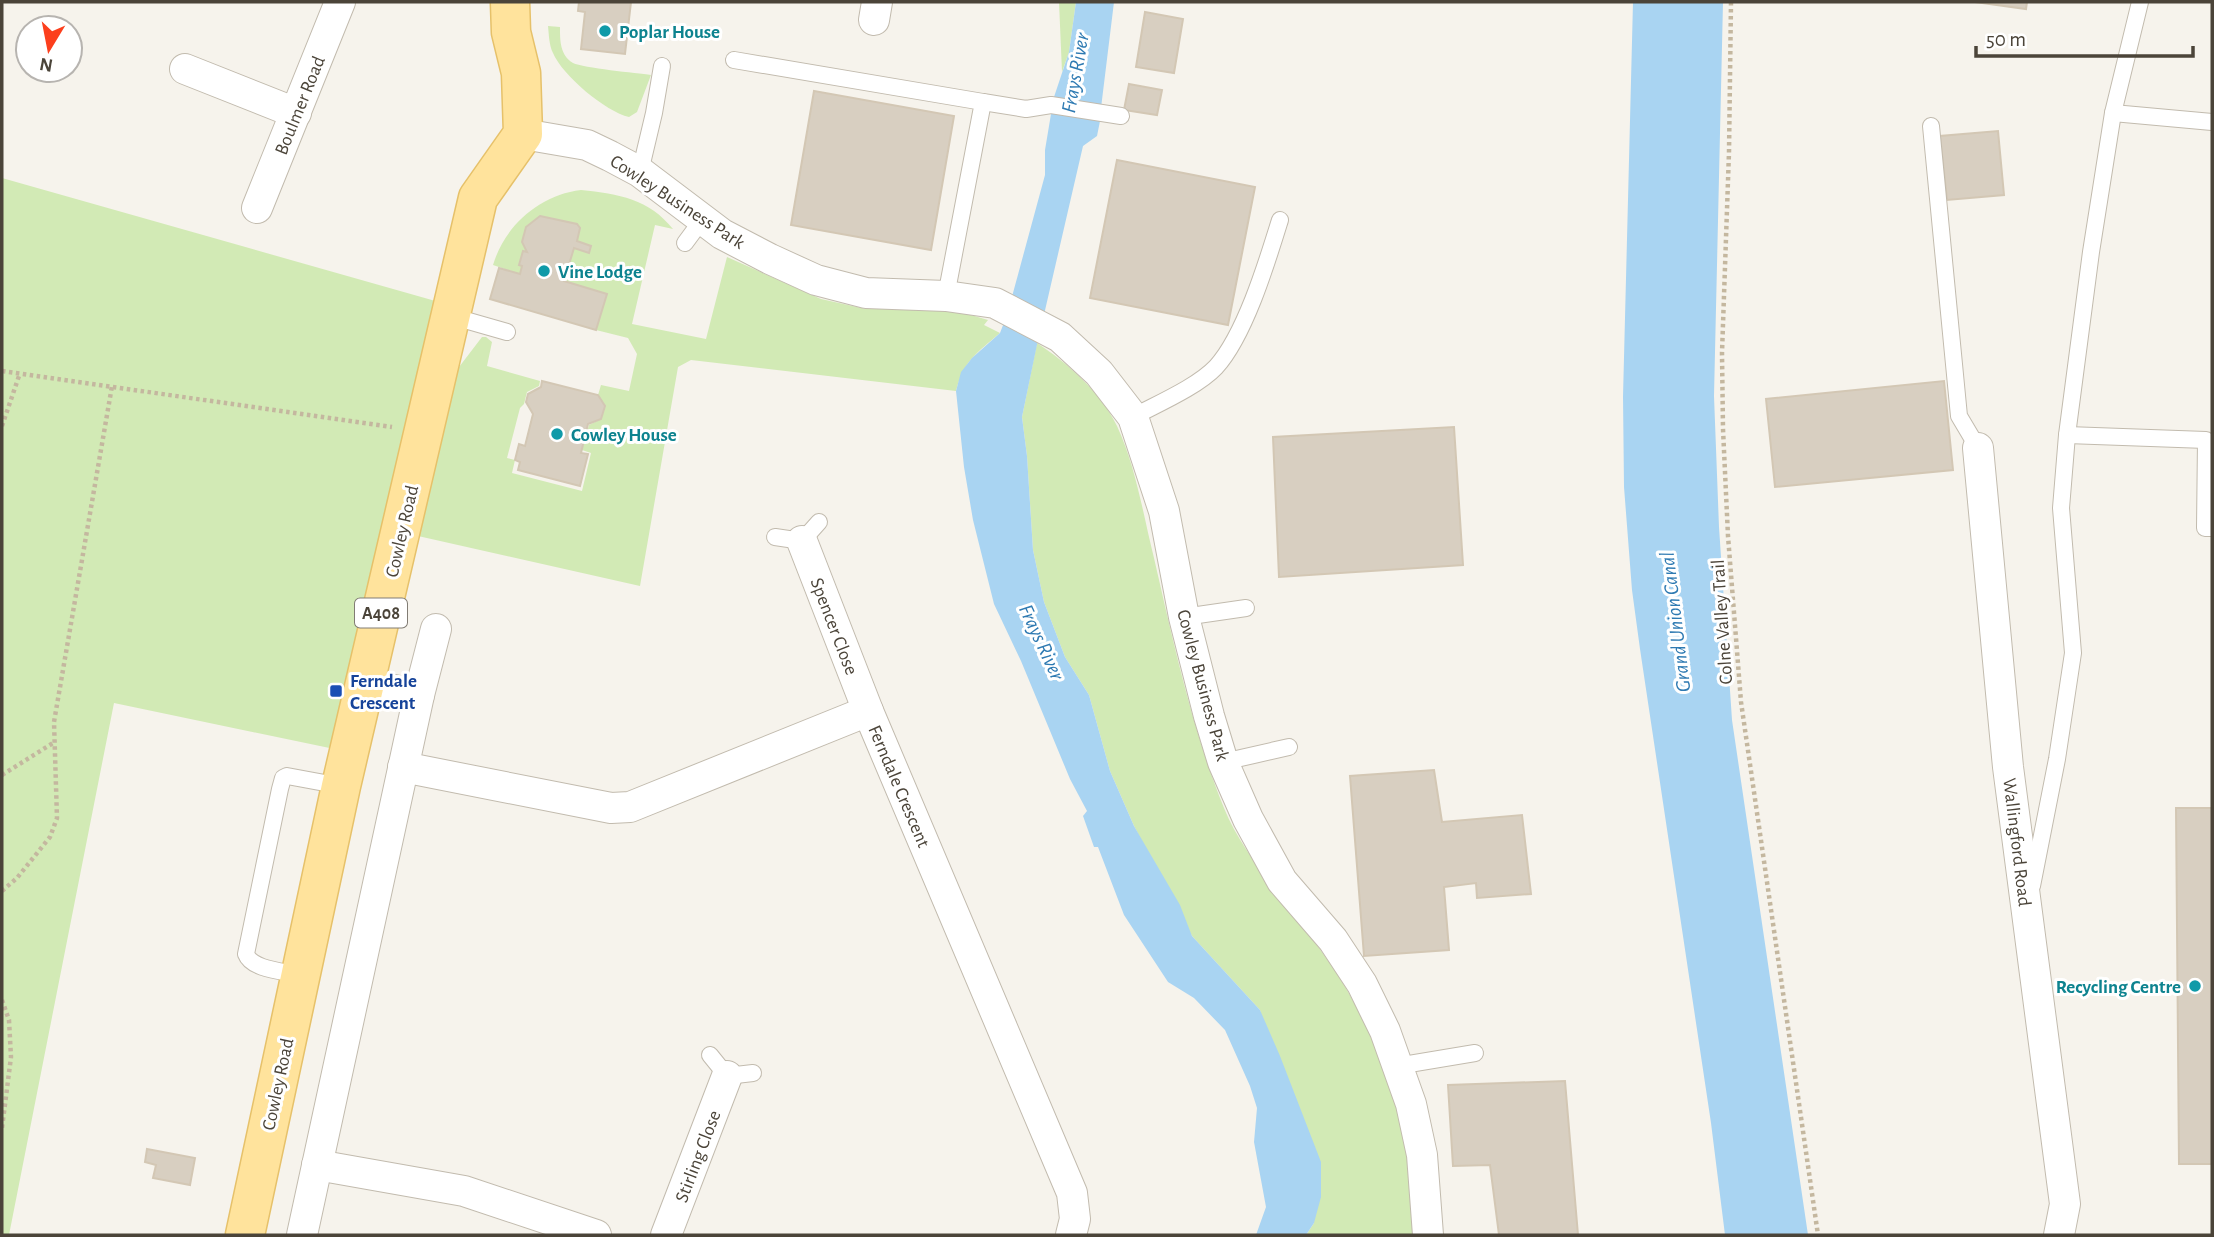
<svg xmlns="http://www.w3.org/2000/svg" width="2214" height="1237" font-family="'Alegreya Sans',sans-serif">
	<rect width="100%" height="100%" fill="#f6f3ec"/>
	<g fill="#d2eab5">
		<polygon points="1059,2 1076,2 1069,52 1062,72"/>
		<path d="M 548,26 L 560,27 C 560,41 560,55 573,63 C 583,68 637,73 651,75 L 637,112 L 629,117 C 606,112 562,75 553,53 C 549,45 549,35 548,26 Z"/>
		<polygon points="2,178 453,306 344,751 114,703 9,1235 2,1235"/>
		<path d="M 581,190 C 619,194 649,199 673,229 L 655,225 L 632,324 L 706,339 L 727,257 L 821,299 L 866,309 L 927,309 L 961,312 L 988,320 L 984,325 L 1000,333 C 977,353 964,360 956,391 L 691,360 L 678,367 L 640,586 L 418,536 L 456,371 L 482,337 L 486,337 L 492,342 L 487,366 L 540,381 L 539,386 L 527,392 L 524,404 L 520,408 L 507,458 L 515,460 L 512,473 L 582,491 L 591,453 L 582,450 L 589,425 L 601,419 L 605,406 L 598,395 L 601,385 L 629,391 L 637,354 L 628,338 L 596,330 L 607,294 L 564,281 L 574,248 L 591,246 L 577,241 L 580,228 L 577,224 L 540,216 L 526,227 L 522,242 L 527,252 L 520,274 L 493,265 C 505,225 540,195 581,190 Z"/>
		<path d="M 1037,343 C 1066,362 1101,392 1117,426 C 1136,467 1143,514 1154,558 C 1173,641 1192,729 1224,808 C 1242,852 1274,885 1300,922 C 1320,949 1341,977 1356,1006 C 1382,1057 1405,1114 1411,1172 C 1413,1192 1412,1214 1412,1235 L 1306,1235 L 1314,1223 L 1260,1010 L 1192,936 L 1134,826 L 1110,771 L 1089,695 L 1065,657 L 1044,602 L 1033,550 L 1027,456 L 1022,417 Z"/>
	</g>
	<g fill="#a9d4f2">
		<polygon points="1076,2 1114,2 1101,108 1053,100 1069,52"/>
		<polygon points="1633,2 1723,2 1714,396 1719,527 1732,720 1808,1235 1725,1235 1711,1123 1640,649 1632,590 1624,487 1623,397"/>
		<polygon points="1052,108 1101,116 1097,136 1083,146 1043,319 1010,304 1045,175 1045,150"/>
		<polygon points="1005,320 1039,335 1022,417 1027,456 1033,550 1044,602 1065,657 1089,695 1110,771 1134,826 1180,905 1192,936 1260,1010 1280,1056 1321,1162 1321,1197 1314,1223 1306,1235 1256,1235 1266,1207 1254,1142 1257,1108 1250,1086 1225,1030 1194,998 1168,982 1124,915 1098,847 1094,847 1083,816 1087,811 1070,779 1021,661 994,604 973,520 964,467 956,391 961,372 972,358 1000,333"/>
	</g>
	<g fill="#d8cfc1" stroke="#d3c7b4" stroke-width="2">
		<polygon points="579,2 631,2 625,54 581,49 585,12 578,11"/>
		<polygon points="1975,2 2027,2 2026,9"/>
		<polygon points="1145,12 1183,19 1174,73 1136,67"/>
		<polygon points="1129,84 1162,90 1157,115 1124,110"/>
		<polygon points="814,91 954,116 931,250 791,225"/>
		<polygon points="1998,131 2004,195 1947,200 1940,136"/>
		<polygon points="1117,160 1255,187 1228,325 1090,298"/>
		<polygon points="540,216 577,224 580,228 577,241 591,246 589,253 574,248 564,281 607,294 596,330 490,299 499,268 520,274 522,266 519,265 523,251 527,252 522,242 526,227"/>
		<polygon points="542,381 598,395 605,406 601,419 588,424 581,453 588,454 580,486 518,470 520,462 515,460 519,444 525,446 533,414 526,402 528,394 541,387"/>
		<polygon points="1944,381 1953,470 1775,487 1766,399"/>
		<polygon points="1454,427 1463,565 1279,577 1273,437"/>
		<polygon points="1434,770 1442,822 1522,815 1531,894 1477,898 1476,883 1444,887 1449,950 1364,956 1350,776"/>
		<polygon points="2176,808 2212,808 2212,1164 2179,1164"/>
		<polygon points="1565,1081 1578,1235 1499,1235 1490,1165 1453,1166 1448,1085"/>
		<polygon points="147,1149 195,1158 190,1185 153,1178 156,1165 145,1162"/>
	</g>
	<g fill="none" stroke-linecap="round" stroke-linejoin="round">
		<g stroke="#c2bbae" stroke-width="18">
			<g id="lane">
				<polyline points="734,60 983,102 946,296"/>
				<polyline points="983,102 1026,109 1051,105 1121,116"/>
				<polyline points="2113,113 2212,122"/>
				<polyline points="1931,126 1959,416 1978,448"/>
				<polyline points="640,172 654,113 662,66"/>
				<polyline points="685,243 702,220"/>
				<polyline points="451,316 507,332"/>
				<path d="M 1133,417 C 1157,404 1197,387 1216,367 C 1245,335 1267,262 1280,220"/>
				<polyline points="2067,435 2206,440 2205,528 2212,528"/>
				<polyline points="775,537 802,541 819,522"/>
				<polyline points="1184,617 1246,608"/>
				<polyline points="1223,762 1289,747"/>
				<polyline points="2032,886 2057,759 2073,653 2061,508 2067,435 2091,252 2113,113 2140,2"/>
				<path d="M 300,975 C 284,971 252,970 246,954 L 280,789 L 283,778 L 287,776 L 341,786"/>
				<polyline points="710,1055 727,1076 753,1073"/>
				<polyline points="1397,1066 1475,1053"/>
			</g>
		</g>
		<g stroke="#c2bbae" stroke-width="32">
			<g id="street">
				<polyline points="874,20 877,2"/>
				<polyline points="185,69 296,113"/>
				<polyline points="523,134 587,145 610,156 640,172 722,234 770,259 816,280 866,293 946,296 995,303 1060,337 1099,373 1133,417 1164,511 1184,617 1209,716 1223,762 1248,819 1282,881 1333,940 1362,984 1385,1031 1411,1104 1422,1155 1428,1235"/>
				<polyline points="257,208 340,2"/>
				<polyline points="1978,448 2008,767 2065,1204 2059,1235"/>
				<polyline points="802,541 868,711"/>
				<polyline points="364,684 419,695"/>
				<polyline points="403,767 611,808 630,807 868,711 1072,1193 1075,1219 1071,1235"/>
				<polyline points="317,1165 464,1191 596,1235"/>
				<polyline points="302,1235 419,695 436,629"/>
				<polyline points="666,1235 727,1076"/>
			</g>
		</g>
		<g stroke="#e6c16a" stroke-width="41">
			<polyline id="primary" points="245,1235 341,786 478,198 523,134 521,73 511,32 510,2"/>
		</g>
		<g stroke="#c4b79f" stroke-width="4.5" stroke-dasharray="3.5 3.5" stroke-linecap="butt">
			<polyline points="1731,2 1729,152 1722,353 1723,429 1728,536 1741,702 1818,1235"/>
			<polyline points="2,371 392,427"/>
			<polyline points="2,426 20,373"/>
			<polyline points="2,775 53,743"/>
			<polyline points="2,891 17,878 50,837 57,818 54,722 112,386"/>
			<polyline points="2,1000 9,1020 11,1057 2,1128"/>
		</g>
		<use href="#lane" stroke="#fff" stroke-width="16"/>
		<use href="#street" stroke="#fff" stroke-width="30"/>
		<use href="#primary" stroke="#ffe39c" stroke-width="38"/>
	</g>
	<g fill="#0f9aa8" stroke="#fff" stroke-width="2.5">
		<circle cx="605" cy="31" r="7"/>
		<circle cx="544" cy="271" r="7"/>
		<circle cx="557" cy="434" r="7"/>
		<circle cx="2195" cy="986" r="7"/>
	</g>
	<rect fill="#1a4fb4" stroke="#fff" stroke-width="2.5" x="329" y="684" width="14" height="14" rx="3.5"/>
	<g text-anchor="middle" stroke-width="6" stroke-linejoin="round" paint-order="stroke">
		<rect fill="#fff" stroke="#817c74" stroke-width="2" x="355" y="598.5" width="52" height="29" rx="5"/>
		<g font-size="18" font-weight="bold" fill="#4b4439">
			<text x="381" y="619">A408</text>
		</g>
		<g font-size="19" font-weight="bold" fill="#0d838f" stroke="#fff" text-anchor="start">
			<text x="619" y="38">Poplar House</text>
			<text x="558" y="278">Vine Lodge</text>
			<text x="571" y="441">Cowley House</text>
			<text x="2181" y="993" text-anchor="end">Recycling Centre</text>
		</g>
		<g font-size="19" fill="#4b4439" stroke="#fff">
			<text transform="translate(299 105) rotate(-68)" y="7">Boulmer Road</text>
			<text transform="translate(678 201) rotate(33)" y="7">Cowley Business Park</text>
			<text transform="translate(401 531) rotate(-77)" y="7">Cowley Road</text>
			<text transform="translate(1721 622) rotate(-94)" y="7">Colne Valley Trail</text>
			<text transform="translate(835 626) rotate(69)" y="7">Spencer Close</text>
			<text transform="translate(1204 685) rotate(75)" y="7">Cowley Business Park</text>
			<text transform="translate(900 786) rotate(67)" y="7">Ferndale Crescent</text>
			<text transform="translate(2018 842) rotate(83)" y="7">Wallingford Road</text>
			<text transform="translate(277 1084) rotate(-78)" y="7">Cowley Road</text>
			<text transform="translate(697 1156) rotate(-69)" y="7">Stirling Close</text>
		</g>
		<g font-size="19" font-weight="bold" fill="#164399" stroke="#fff" text-anchor="start">
			<text x="350" y="687">Ferndale<tspan x="350" dy="22">Crescent</tspan></text>
		</g>
		<g font-size="21" font-style="italic" fill="#2e7ab2" stroke="#fff">
			<text transform="translate(1075 73) rotate(-80)" y="7">Frays River</text>
			<text transform="translate(1675 622) rotate(-97)" y="7">Grand Union Canal</text>
			<text transform="translate(1042 642) rotate(65)" y="7">Frays River</text>
		</g>
	</g>
	<rect width="2214" height="1237" fill="none" stroke="#4b4439" stroke-width="7"/>
	<g transform="translate(49 49) rotate(190)"><circle r="33" fill="#ffffff" stroke="#b7b4b0" stroke-width="2"/>
	<path d="M0-5L12 26L0 18L-12 26Z" fill="#fc3f1d"/>
	<text y="-10" font-size="19" font-weight="bold" text-anchor="middle" fill="#4b4439">N</text>
	</g>
	<path d="M1976 46v10h217v-10" fill="none" stroke="#4b4439" stroke-width="3.5"/>
	<text x="1986" y="46" font-size="21" fill="#4b4439" stroke="#ffffff" stroke-width="5" paint-order="stroke">50 m</text>
</svg>
